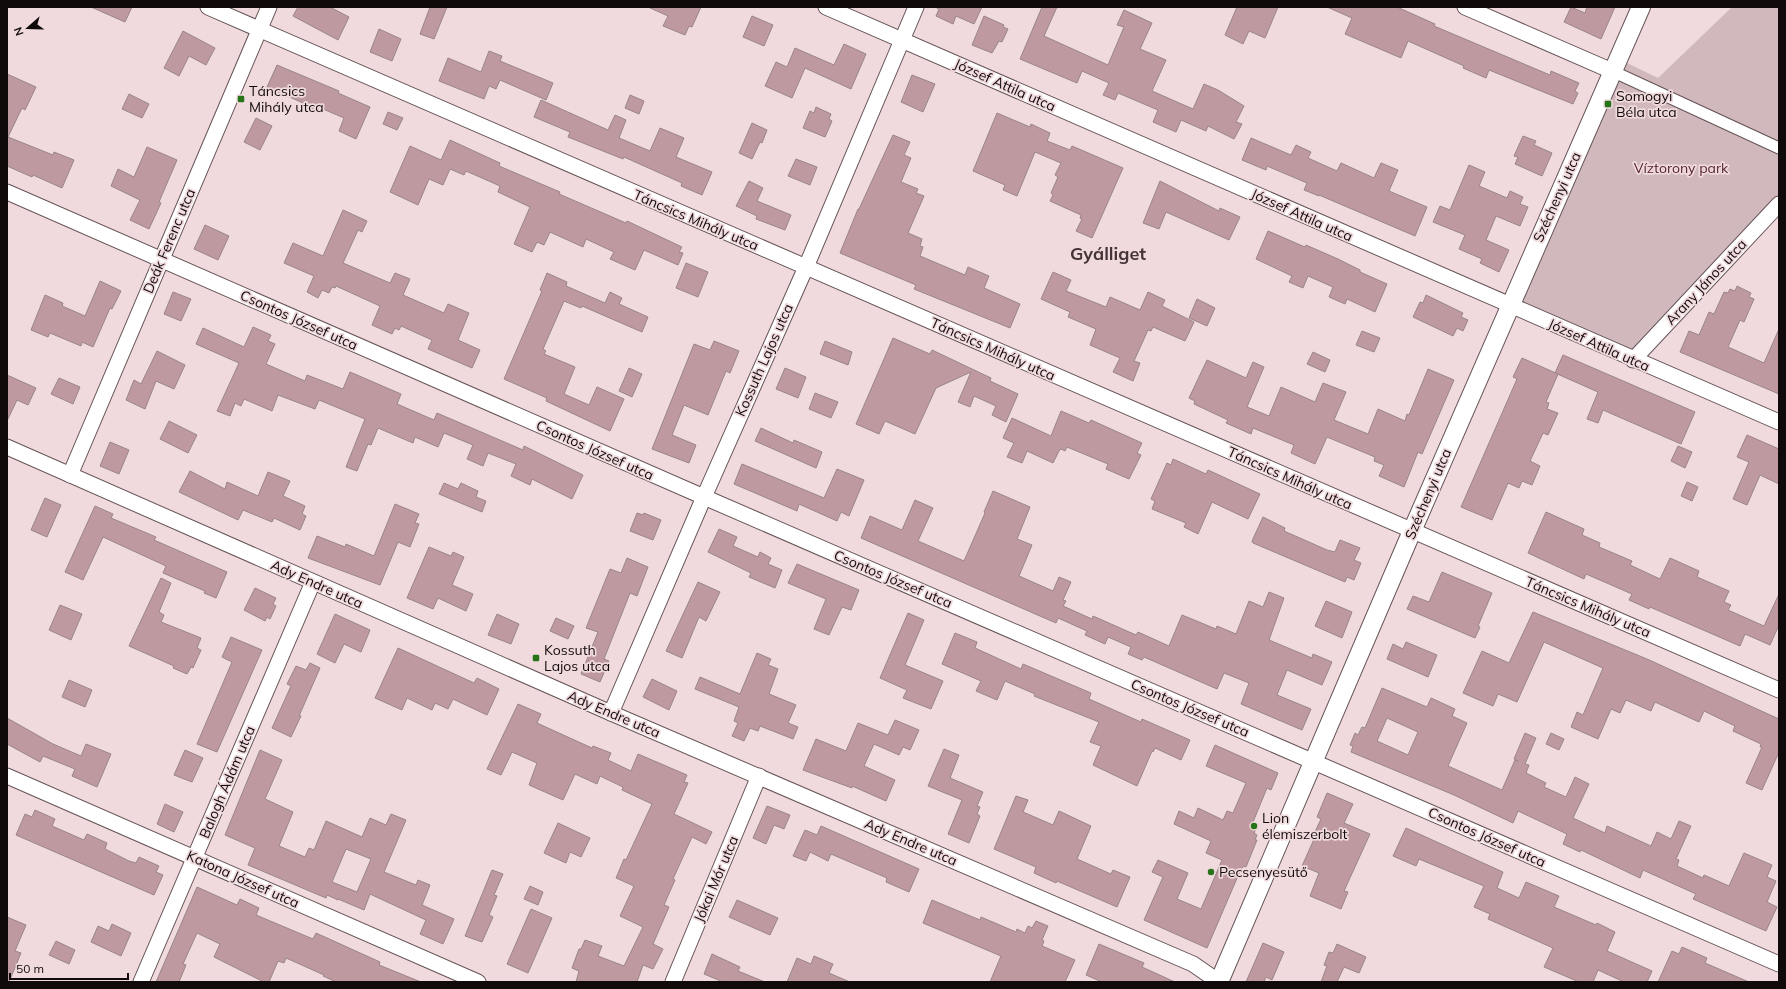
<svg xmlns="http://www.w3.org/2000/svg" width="1786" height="989" font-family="Mulish,sans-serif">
	<rect width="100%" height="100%" fill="#f0dadd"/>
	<polygon fill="#d0b8bc" points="1732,7 1779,7 1779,196 1632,352 1519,305 1627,63 1658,78"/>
	<g fill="#be9aa0" stroke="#998588" fill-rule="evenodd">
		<polygon points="91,7 132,7 125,22"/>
		<polygon points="298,7 330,7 349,17 338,40 293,16"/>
		<polygon points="430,7 447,7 434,39 420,34"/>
		<polygon points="648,7 701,7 692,27 689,26 685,35 663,26 668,16"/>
		<polygon points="935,7 982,7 974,24 956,16 953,24 936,16 939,9"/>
		<polygon points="1042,7 1057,7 1044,36 1108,65 1124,27 1117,25 1124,10 1152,23 1140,49 1166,60 1152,91 1193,109 1204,84 1218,90 1244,106 1236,122 1242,124 1234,139 1208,126 1206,131 1181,120 1176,132 1153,122 1158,110 1118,93 1115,100 1103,95 1109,83 1082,71 1077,83 1020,59"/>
		<polygon points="1237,7 1278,7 1265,38 1249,31 1243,44 1225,35"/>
		<polygon points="1327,7 1397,7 1435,24 1434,26 1550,75 1551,71 1579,83 1575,91 1578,93 1573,104 1489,70 1486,78 1463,68 1464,66 1408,41 1401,58 1345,34 1352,18"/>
		<polygon points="1571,7 1585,13 1587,7 1615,7 1601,39 1564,22"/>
		<polygon points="752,16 773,25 764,46 743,37"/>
		<polygon points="984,16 1004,25 1003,27 1008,29 1002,42 999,41 992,53 972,45"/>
		<polygon points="379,29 401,39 392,61 370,52"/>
		<polygon points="183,31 215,48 206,65 189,56 179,76 164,68"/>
		<polygon points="844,44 866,54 851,89 805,68 792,98 765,86 776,62 787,67 795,48 834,65"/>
		<polygon points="489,51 502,56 500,61 553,83 546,100 500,80 496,89 489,86 484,99 439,81 448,58 481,72"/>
		<polygon points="277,65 339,91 338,93 370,107 356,139 339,131 344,118 316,106 313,112 301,107 303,103 267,87"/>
		<polygon points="7,74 36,87 25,110 22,108 8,137 53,155 54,152 74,160 62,188 33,175 32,177 7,166"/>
		<polygon points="912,75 935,84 923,112 901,102"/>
		<polygon points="129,94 149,104 142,118 122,109"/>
		<polygon points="630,95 644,101 639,114 625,108"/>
		<polygon points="541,100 608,130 615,115 626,120 619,138 650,151 660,128 684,138 676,157 712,172 702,195 681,186 682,183 624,157 623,159 568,137 570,132 534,117"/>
		<polygon points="816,107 831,114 829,119 832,121 825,137 803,128 810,111 814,113"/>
		<polygon points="388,112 403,118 397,130 383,124"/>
		<polygon points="997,113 1030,127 1031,124 1050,133 1047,141 1070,150 1072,146 1123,168 1092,238 1076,231 1082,219 1080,218 1081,215 1050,201 1053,195 1051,193 1058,177 1055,175 1061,163 1035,152 1017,196 1003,190 1005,185 973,171"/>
		<polygon points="256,118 272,126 260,150 244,142"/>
		<polygon points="752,123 767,130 762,143 760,142 752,159 739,153"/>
		<polygon points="893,135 910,142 904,155 911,158 901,182 918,189 916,193 924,196 908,233 922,239 920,246 923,247 920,256 965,275 968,267 989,276 984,288 1020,304 1010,328 914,289 916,285 840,253 858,209 859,209"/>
		<polygon points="1523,136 1536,141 1534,145 1552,153 1542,176 1515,164 1518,157 1514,156"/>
		<polygon points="1251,138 1291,155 1296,145 1311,152 1308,158 1337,171 1341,163 1374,178 1381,163 1398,170 1389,191 1427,207 1415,236 1319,195 1319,196 1304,190 1307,183 1267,166 1266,170 1242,160"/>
		<polygon points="450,140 500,163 499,166 560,192 559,194 626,223 627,221 682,247 679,252 683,253 678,265 644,250 635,270 610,259 614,252 586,239 583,247 550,232 544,245 537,242 532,252 514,244 530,207 498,192 500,186 466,171 464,175 450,169 443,185 429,179 418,205 390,192 410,146 441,160"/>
		<polygon points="147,147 177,160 159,202 161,203 149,229 130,220 140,200 111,186 118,169 134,177"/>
		<polygon points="796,159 817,167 810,185 788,176"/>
		<polygon points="1469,165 1485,172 1479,186 1507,198 1510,191 1523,197 1520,204 1528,207 1520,226 1496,216 1486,240 1509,250 1499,272 1480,263 1482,259 1459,249 1465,235 1433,222 1440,206 1450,210"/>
		<polygon points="749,181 763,188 757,201 791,215 785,230 756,219 757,216 736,206"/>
		<polygon points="1160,181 1219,211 1220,208 1240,217 1229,240 1166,212 1159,229 1143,223"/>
		<polygon points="343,210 367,221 362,232 358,230 343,263 390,283 395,273 410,279 403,295 444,313 448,304 469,313 458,340 480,350 472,368 428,349 432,340 401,326 399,330 395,328 392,334 372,325 380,306 336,286 335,288 332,287 329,293 322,290 318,298 307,292 314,276 284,263 293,243 323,256"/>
		<polygon points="205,225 229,236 218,260 194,249"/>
		<polygon points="1268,231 1305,247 1306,245 1338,259 1360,270 1360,272 1387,284 1375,312 1347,299 1345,304 1329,297 1333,287 1308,276 1303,288 1289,282 1292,276 1256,259"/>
		<polygon points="686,263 708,272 698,297 676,288"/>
		<polygon points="1053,272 1071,280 1066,291 1106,307 1110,297 1140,310 1148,292 1165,300 1162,306 1194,322 1185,341 1153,327 1151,331 1148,330 1134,361 1140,363 1133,381 1113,372 1120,358 1090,345 1096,329 1068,317 1070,312 1041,299"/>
		<polygon points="547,273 567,282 566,286 605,303 610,292 622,298 619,304 648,317 642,332 582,306 581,308 564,301 543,349 546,351 544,354 575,367 564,394 589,405 597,387 624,399 610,431 546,401 547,398 504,379 542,291 540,290"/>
		<polygon points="100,281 121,291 112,309 110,308 93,347 82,342 81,346 50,333 48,337 31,330 45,295 63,303 62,306 85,316"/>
		<polygon points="1737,286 1751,293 1749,297 1754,299 1744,322 1740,320 1728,347 1764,363 1779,329 1779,394 1680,352 1689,331 1699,335 1709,312 1714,314 1724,292 1728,293 1730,289 1735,291"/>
		<polygon points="173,292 191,299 181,321 164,314"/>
		<polygon points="1426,295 1463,313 1461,317 1468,320 1463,331 1457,328 1453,336 1413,317 1420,302 1423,303"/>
		<polygon points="1197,299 1215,308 1207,326 1189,318"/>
		<polygon points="253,327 271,335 268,341 275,344 266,364 305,381 307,375 343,389 350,372 401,394 397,404 434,420 437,413 523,450 524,446 583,475 572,499 532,479 530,485 511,476 516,464 488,453 483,466 467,459 473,445 444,433 438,447 415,437 413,443 378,428 371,445 368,444 357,471 346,467 365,419 319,400 315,409 278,395 272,411 244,399 241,406 235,403 230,416 217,411 239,363 196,344 203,328 244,347"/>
		<polygon points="1362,331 1380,338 1374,352 1356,345"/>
		<polygon points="893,338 930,354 932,350 991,378 990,381 1018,394 1006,422 992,415 996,406 974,396 970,407 958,402 971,372 936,388 915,434 885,421 879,434 856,424"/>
		<polygon points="714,341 739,351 730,373 726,371 708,415 684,405 672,435 696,445 689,463 652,449 694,344 710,350"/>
		<polygon points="825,341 852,352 848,365 820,354"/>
		<polygon points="157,351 185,365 174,389 156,381 145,409 126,400 134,380 141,384"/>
		<polygon points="1313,352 1330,360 1325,372 1307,364"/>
		<polygon points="1563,355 1695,412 1681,444 1603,410 1598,423 1587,419 1598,392 1555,373"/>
		<polygon points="1522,358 1558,374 1546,402 1549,403 1547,409 1558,413 1548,435 1543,433 1530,461 1540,466 1532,485 1522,481 1519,488 1508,483 1492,520 1461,507 1517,379 1513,377"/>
		<polygon points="1207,360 1246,378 1253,362 1264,367 1247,407 1269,416 1281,387 1315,402 1323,383 1346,392 1334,420 1368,434 1378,409 1405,421 1407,414 1409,415 1428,369 1454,380 1422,454 1418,452 1404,487 1379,476 1384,465 1374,461 1375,457 1327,437 1315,464 1291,453 1294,445 1253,428 1251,434 1226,423 1228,420 1194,404 1195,401 1189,398"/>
		<polygon points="629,368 642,374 632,397 619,391"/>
		<polygon points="785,368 806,377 798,398 776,389"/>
		<polygon points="7,375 36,388 28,405 17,400 7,421"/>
		<polygon points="59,378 80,387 73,404 51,394"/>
		<polygon points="815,393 838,402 831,418 809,409"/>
		<polygon points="1061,411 1089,423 1091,420 1142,443 1137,453 1141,455 1129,479 1106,469 1108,464 1067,447 1065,451 1061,449 1059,451 1053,463 1027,451 1022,463 1007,457 1014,443 1003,438 1012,418 1051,436"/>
		<polygon points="169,421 197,435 188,453 160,439"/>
		<polygon points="761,428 793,443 794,440 822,452 816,468 755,441"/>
		<polygon points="1747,435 1779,449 1779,484 1760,475 1747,505 1733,499 1749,462 1737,457"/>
		<polygon points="110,442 129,450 119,474 100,466"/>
		<polygon points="1678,446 1692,452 1685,468 1671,461"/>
		<polygon points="1173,459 1206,474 1208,470 1260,494 1248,519 1212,502 1198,534 1184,527 1186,523 1152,509 1155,501 1151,499 1167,463 1171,465"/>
		<polygon points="742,464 824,498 837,469 864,480 849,516 841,512 837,521 799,504 797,511 734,484"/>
		<polygon points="190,471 225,489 227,482 258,496 268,472 290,481 283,496 305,506 302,514 306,516 300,530 274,518 272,522 243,510 238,520 179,492"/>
		<polygon points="1687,482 1698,487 1692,501 1681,496"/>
		<polygon points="444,483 458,489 461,483 478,491 476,497 486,501 482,512 439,494"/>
		<polygon points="993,491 1030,507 1017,539 1032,545 1019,576 1053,591 1059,577 1071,582 1063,600 1066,601 1063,606 1092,619 1093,616 1136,635 1138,632 1169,646 1182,615 1216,629 1217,626 1236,634 1249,601 1263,607 1269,592 1284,598 1269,640 1312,658 1313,654 1332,662 1322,685 1287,670 1277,695 1311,709 1302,730 1241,704 1249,683 1224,673 1217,689 1144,657 1142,660 1128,654 1131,647 1108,637 1105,644 1085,635 1087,631 1058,618 1056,623 1033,613 861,538 870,516 902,530 915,500 933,508 918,541 964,561 985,513 984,512"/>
		<polygon points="45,498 61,505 47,537 31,530"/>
		<polygon points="395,504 419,514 415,523 419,524 410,547 398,542 380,585 308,558 317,536 345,547 346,544 374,556"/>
		<polygon points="95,506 113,514 111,518 156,537 154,540 227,572 216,598 204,593 205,591 163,573 166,566 103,537 83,580 65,572"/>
		<polygon points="1546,512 1584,529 1582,535 1600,543 1599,547 1632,561 1630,565 1660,579 1670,558 1699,571 1697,577 1729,591 1724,602 1731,605 1728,610 1764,626 1779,594 1779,625 1770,645 1745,634 1740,646 1650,607 1649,609 1629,600 1632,594 1586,574 1584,579 1528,553"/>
		<polygon points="637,513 643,515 644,513 661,520 653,540 630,531"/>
		<polygon points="1263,517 1285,528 1284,531 1327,550 1335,552 1340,540 1360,548 1354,560 1361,563 1354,580 1347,577 1345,582 1253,543 1252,541"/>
		<polygon points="719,529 737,537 733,546 758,557 760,552 771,558 768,564 782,570 775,588 749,577 751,573 708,552"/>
		<polygon points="429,547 451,556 453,552 464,557 452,585 473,594 466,611 438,598 433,609 407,598"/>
		<polygon points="627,558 648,567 637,596 630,593 604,659 609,661 600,682 581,674 598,632 586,628 610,569 621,573"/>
		<polygon points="797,564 859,590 851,610 842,607 829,635 814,629 826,599 788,583"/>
		<polygon points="1442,572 1492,593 1478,626 1480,627 1475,638 1407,609 1413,596 1429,602"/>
		<polygon points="161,578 171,583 159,612 164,615 161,622 201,638 197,648 201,650 193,668 191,667 187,674 173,668 174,666 129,646"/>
		<polygon points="698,582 720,592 706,621 699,617 682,658 666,651"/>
		<polygon points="255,588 276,598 273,604 276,606 270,619 267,617 265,621 244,610"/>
		<polygon points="1326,601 1352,612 1342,638 1315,626"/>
		<polygon points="60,605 82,614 71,640 49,630"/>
		<polygon points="1533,612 1647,659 1779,719 1779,752 1762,790 1746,783 1762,747 1760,747 1761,744 1733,731 1735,726 1704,711 1699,722 1655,702 1651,711 1626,700 1620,713 1611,709 1598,739 1571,727 1577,712 1583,715 1603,668 1544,642 1517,702 1498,694 1493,706 1463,693 1482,651 1509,663"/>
		<polygon points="908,613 924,620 905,665 943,681 931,709 903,698 907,690 880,678"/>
		<polygon points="335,614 370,630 361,652 344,644 335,663 317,654"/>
		<polygon points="497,614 519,624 511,644 488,635"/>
		<polygon points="556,618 574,626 568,639 550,631"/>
		<polygon points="955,633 977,642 975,648 1021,669 1023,664 1091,693 1089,699 1141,722 1142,719 1190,740 1181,760 1155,748 1153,752 1152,751 1137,786 1093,765 1101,746 1090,742 1099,722 1034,696 1035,694 1005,681 997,700 976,691 981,681 942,664"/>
		<polygon points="231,637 262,650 217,752 197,744 232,662 222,657"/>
		<polygon points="1406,642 1437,655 1428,677 1387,659 1393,644 1403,649"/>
		<polygon points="398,648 474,683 477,678 499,689 487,715 453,699 448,709 435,703 432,710 407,698 402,710 375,698"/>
		<polygon points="757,653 771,659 768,665 778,669 769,694 796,705 788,723 798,727 793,739 760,726 758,731 750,728 744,741 732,736 738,723 734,721 739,707 695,689 700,677 740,694"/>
		<polygon points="310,663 320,668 299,716 301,716 291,737 272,728 291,686 287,684 296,666 306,670"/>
		<polygon points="652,679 677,691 669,710 643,697"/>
		<polygon points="69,680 92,690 85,707 62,697"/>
		<path d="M 1382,688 L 1427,707 L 1431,698 L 1455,709 L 1452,716 L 1467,723 L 1448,766 L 1502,790 L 1515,760 L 1518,761 L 1514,759 L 1525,733 L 1536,738 L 1525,764 L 1529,765 L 1526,773 L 1546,783 L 1544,787 L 1566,797 L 1575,777 L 1589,784 L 1573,818 L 1605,833 L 1607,826 L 1651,846 L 1657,832 L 1671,839 L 1679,821 L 1691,826 L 1676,859 L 1679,860 L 1677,866 L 1703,878 L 1704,875 L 1729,886 L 1744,853 L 1772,865 L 1767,877 L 1776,881 L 1767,902 L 1777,907 L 1766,931 L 1693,899 L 1696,894 L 1643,870 L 1640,878 L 1581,850 L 1580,852 L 1563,844 L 1567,834 L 1518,811 L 1513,823 L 1454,795 L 1351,752 L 1353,746 L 1350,745 L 1355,733 L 1358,735 L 1362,727 L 1365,728 ZM 1387,718 L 1418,732 L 1408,755 L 1377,741 Z"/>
		<polygon points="518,704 541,714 537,723 592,748 593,746 611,753 608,760 631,771 638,754 687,775 684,782 688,783 674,814 712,832 706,844 692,837 673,879 675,880 664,905 669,907 653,944 663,949 653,969 643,965 637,982 576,982 579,971 572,968 579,949 581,949 585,940 602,946 598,956 624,966 643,927 620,916 634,886 616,878 624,859 626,860 652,804 622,790 623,787 600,776 597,784 575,774 563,800 529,785 537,763 512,752 501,775 487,769"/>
		<polygon points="7,718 53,744 81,756 86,744 111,754 97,787 72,776 75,769 43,756 40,762 7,744"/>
		<polygon points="895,720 919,730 910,750 903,747 899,755 874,744 864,766 895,780 886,801 852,786 852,788 803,770 816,739 846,751 858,723 888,735"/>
		<polygon points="1551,733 1564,739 1559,750 1546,744"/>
		<polygon points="1215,745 1278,773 1271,790 1267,788 1253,822 1258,824 1254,833 1257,835 1255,840 1257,840 1246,867 1244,866 1241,869 1207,948 1144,920 1163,877 1152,872 1158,860 1188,873 1177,899 1201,909 1222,860 1206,853 1211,841 1174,824 1179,811 1194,818 1198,808 1223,820 1227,811 1233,813 1246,783 1206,766"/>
		<polygon points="944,749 959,755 950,778 983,792 977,806 980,807 977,814 980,816 969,843 948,834 962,800 928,786"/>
		<polygon points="185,750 203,758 192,782 174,775"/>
		<path d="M 260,750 L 282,760 L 265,799 L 293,812 L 279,846 L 305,857 L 309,848 L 314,850 L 326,821 L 362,837 L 370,818 L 386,825 L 391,814 L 406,820 L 384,872 L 416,885 L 418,880 L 430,885 L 422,905 L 454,919 L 443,944 L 420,934 L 426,920 L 370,894 L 364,910 L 338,899 L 338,900 L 327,895 L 326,898 L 248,865 L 255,848 L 225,835 ZM 346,849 L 371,859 L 357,892 L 332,882 Z"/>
		<polygon points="1327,793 1353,804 1344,823 1370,834 1344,891 1348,892 1341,909 1310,896 1319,873 1302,866 1315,837 1313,836 1321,819 1317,817"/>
		<polygon points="1016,796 1028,800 1023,812 1053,825 1059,811 1091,826 1077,859 1111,874 1113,870 1130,877 1117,907 1057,881 1056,883 1034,873 1036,867 994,849"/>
		<polygon points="165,804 183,812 174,832 157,824"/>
		<polygon points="767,806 790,815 784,829 774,825 766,844 753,838"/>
		<polygon points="35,810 55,819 52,826 84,840 87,834 107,843 105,849 129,861 136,863 139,857 159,866 156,872 163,875 154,895 16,835 25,814 32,817"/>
		<polygon points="558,823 590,838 581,857 570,852 566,863 544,853"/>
		<polygon points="821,826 919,869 909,892 886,882 887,878 831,854 828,861 810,852 806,861 793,856 805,830 817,835"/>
		<polygon points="1406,828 1503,872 1497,888 1519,898 1526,882 1559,896 1554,907 1596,925 1597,923 1615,932 1607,951 1652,971 1647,982 1624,982 1598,970 1593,982 1579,982 1544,967 1553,948 1488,919 1490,914 1474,907 1484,886 1419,859 1416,866 1393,856"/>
		<polygon points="492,870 503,874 494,895 497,896 489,915 493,917 482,942 465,936"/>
		<polygon points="530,886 543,892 538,905 524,899"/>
		<polygon points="197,887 237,905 240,899 259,908 256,915 313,939 316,933 380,962 379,965 421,982 336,982 323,976 324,975 286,958 284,963 278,961 269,982 264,982 214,957 220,944 197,933 183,964 186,965 179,982 156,982"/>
		<polygon points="737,900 778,918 770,935 729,917"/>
		<polygon points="932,900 980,920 981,917 1016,932 1017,929 1025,933 1028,926 1032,928 1036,921 1048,926 1042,940 1044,941 1042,946 1075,960 1065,982 990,982 1001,956 923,923"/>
		<polygon points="531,909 552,918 528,973 507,964"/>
		<polygon points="7,917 26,925 15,951 21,953 9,982 7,982"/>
		<polygon points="112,924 131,933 121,956 91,942 98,926 109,931"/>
		<polygon points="56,941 75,950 69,964 49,955"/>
		<polygon points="1263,943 1284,952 1272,980 1266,977 1264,982 1246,982"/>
		<polygon points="1099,944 1144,963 1142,967 1175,982 1102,982 1086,975"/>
		<polygon points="1337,944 1366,957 1359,973 1344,967 1337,982 1321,982 1327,966 1324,965 1329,952 1333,953"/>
		<polygon points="1682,947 1707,958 1705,963 1749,982 1658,982 1672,951 1679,954"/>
		<polygon points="712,954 740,967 738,971 765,982 723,982 704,974"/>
		<polygon points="814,956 833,964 829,973 850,982 787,982 797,958 811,964"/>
	</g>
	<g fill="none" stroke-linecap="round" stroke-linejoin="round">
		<g stroke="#665457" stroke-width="13">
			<polyline id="pedestrian" points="1612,71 1779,148"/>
		</g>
		<g stroke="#665457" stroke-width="17">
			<g id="minor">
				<polyline points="208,7 1779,690"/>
				<polyline points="826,7 1779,422"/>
				<polyline points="1465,7 1612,71"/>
				<polyline points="7,192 704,497 1779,964"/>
				<polyline points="1633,360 1779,204"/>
				<polyline points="7,447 611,713 1193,964 1219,982"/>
				<polyline points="70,475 269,7"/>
				<polyline points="611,713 704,497 806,267 916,7"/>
				<polyline points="7,776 478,982"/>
				<polyline points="141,982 313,582"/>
				<polyline points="673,982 759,776"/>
			</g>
		</g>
		<g stroke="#665457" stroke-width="20">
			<polyline id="tertiary" points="1219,982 1412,531 1641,7"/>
		</g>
		<use href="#pedestrian" stroke="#fff" stroke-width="11"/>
		<use href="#minor" stroke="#fff" stroke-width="15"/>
		<use href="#tertiary" stroke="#fff" stroke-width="18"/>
	</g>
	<g fill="#277317" stroke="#f0dadd" stroke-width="1.5">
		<rect x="237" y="95" width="8" height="8" rx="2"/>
		<rect x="1604" y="100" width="8" height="8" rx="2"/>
		<rect x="532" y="654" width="8" height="8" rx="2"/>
		<circle cx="1254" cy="826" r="4"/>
		<circle cx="1211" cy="872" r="4"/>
	</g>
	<g text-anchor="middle" stroke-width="3.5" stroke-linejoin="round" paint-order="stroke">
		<g font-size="14" fill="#110a0b" stroke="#f0dadd">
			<text transform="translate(1005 85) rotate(24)" y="5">József Attila utca</text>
			<text transform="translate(1557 197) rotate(-66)" y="5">Széchenyi utca</text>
			<text transform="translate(1302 215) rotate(24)" y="5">József Attila utca</text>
			<text transform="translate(696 220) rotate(23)" y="5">Táncsics Mihály utca</text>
			<text transform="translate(169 241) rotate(-67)" y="5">Deák Ferenc utca</text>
			<text transform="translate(1706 282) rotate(-47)" y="5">Arany János utca</text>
			<text transform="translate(299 320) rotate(24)" y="5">Csontos József utca</text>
			<text transform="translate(1599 345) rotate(24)" y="5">József Attila utca</text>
			<text transform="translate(993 349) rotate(24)" y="5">Táncsics Mihály utca</text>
			<text transform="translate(764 360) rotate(-66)" y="5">Kossuth Lajos utca</text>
			<text transform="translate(595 450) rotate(24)" y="5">Csontos József utca</text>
			<text transform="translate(1290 478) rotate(24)" y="5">Táncsics Mihály utca</text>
			<text transform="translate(1428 494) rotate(-67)" y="5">Széchenyi utca</text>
			<text transform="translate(893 579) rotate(23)" y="5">Csontos József utca</text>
			<text transform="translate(317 584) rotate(24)" y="5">Ady Endre utca</text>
			<text transform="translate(1588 607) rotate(23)" y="5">Táncsics Mihály utca</text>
			<text transform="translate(1190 708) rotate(23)" y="5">Csontos József utca</text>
			<text transform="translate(614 714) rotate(23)" y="5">Ady Endre utca</text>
			<text transform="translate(227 782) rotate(-67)" y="5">Balogh Ádám utca</text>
			<text transform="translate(1487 837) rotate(24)" y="5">Csontos József utca</text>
			<text transform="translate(911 842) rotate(23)" y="5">Ady Endre utca</text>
			<text transform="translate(243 879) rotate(24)" y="5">Katona József utca</text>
			<text transform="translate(716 879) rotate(-67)" y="5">Jókai Mór utca</text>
		</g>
		<g font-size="14" fill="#110a0b" stroke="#f0dadd" text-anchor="start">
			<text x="249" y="96">Táncsics<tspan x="249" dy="16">Mihály utca</tspan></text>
			<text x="1616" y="101">Somogyi<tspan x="1616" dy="16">Béla utca</tspan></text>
			<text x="544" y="655">Kossuth<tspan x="544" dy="16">Lajos utca</tspan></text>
			<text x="1262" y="823">Lion<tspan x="1262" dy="16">élemiszerbolt</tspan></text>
			<text x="1219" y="877">Pecsenyesütő</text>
		</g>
		<g font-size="14" fill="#552430" stroke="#f0dadd">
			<text x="1681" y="173">Víztorony park</text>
		</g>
		<g font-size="18" font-weight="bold" fill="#463538" stroke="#f0dadd">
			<text x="1108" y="260">Gyálliget</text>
		</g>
	</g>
	<rect width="1786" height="989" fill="none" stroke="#110a0b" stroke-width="16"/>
	<g transform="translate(28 28) rotate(250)" stroke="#f0dadd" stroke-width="3" paint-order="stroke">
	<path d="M0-3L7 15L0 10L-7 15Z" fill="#110a0b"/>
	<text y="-6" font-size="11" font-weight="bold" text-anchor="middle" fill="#110a0b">N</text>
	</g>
	<path d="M10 973v6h118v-6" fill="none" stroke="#110a0b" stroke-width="2"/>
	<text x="16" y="973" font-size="12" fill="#110a0b" stroke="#f0dadd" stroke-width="3" paint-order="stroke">50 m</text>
</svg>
